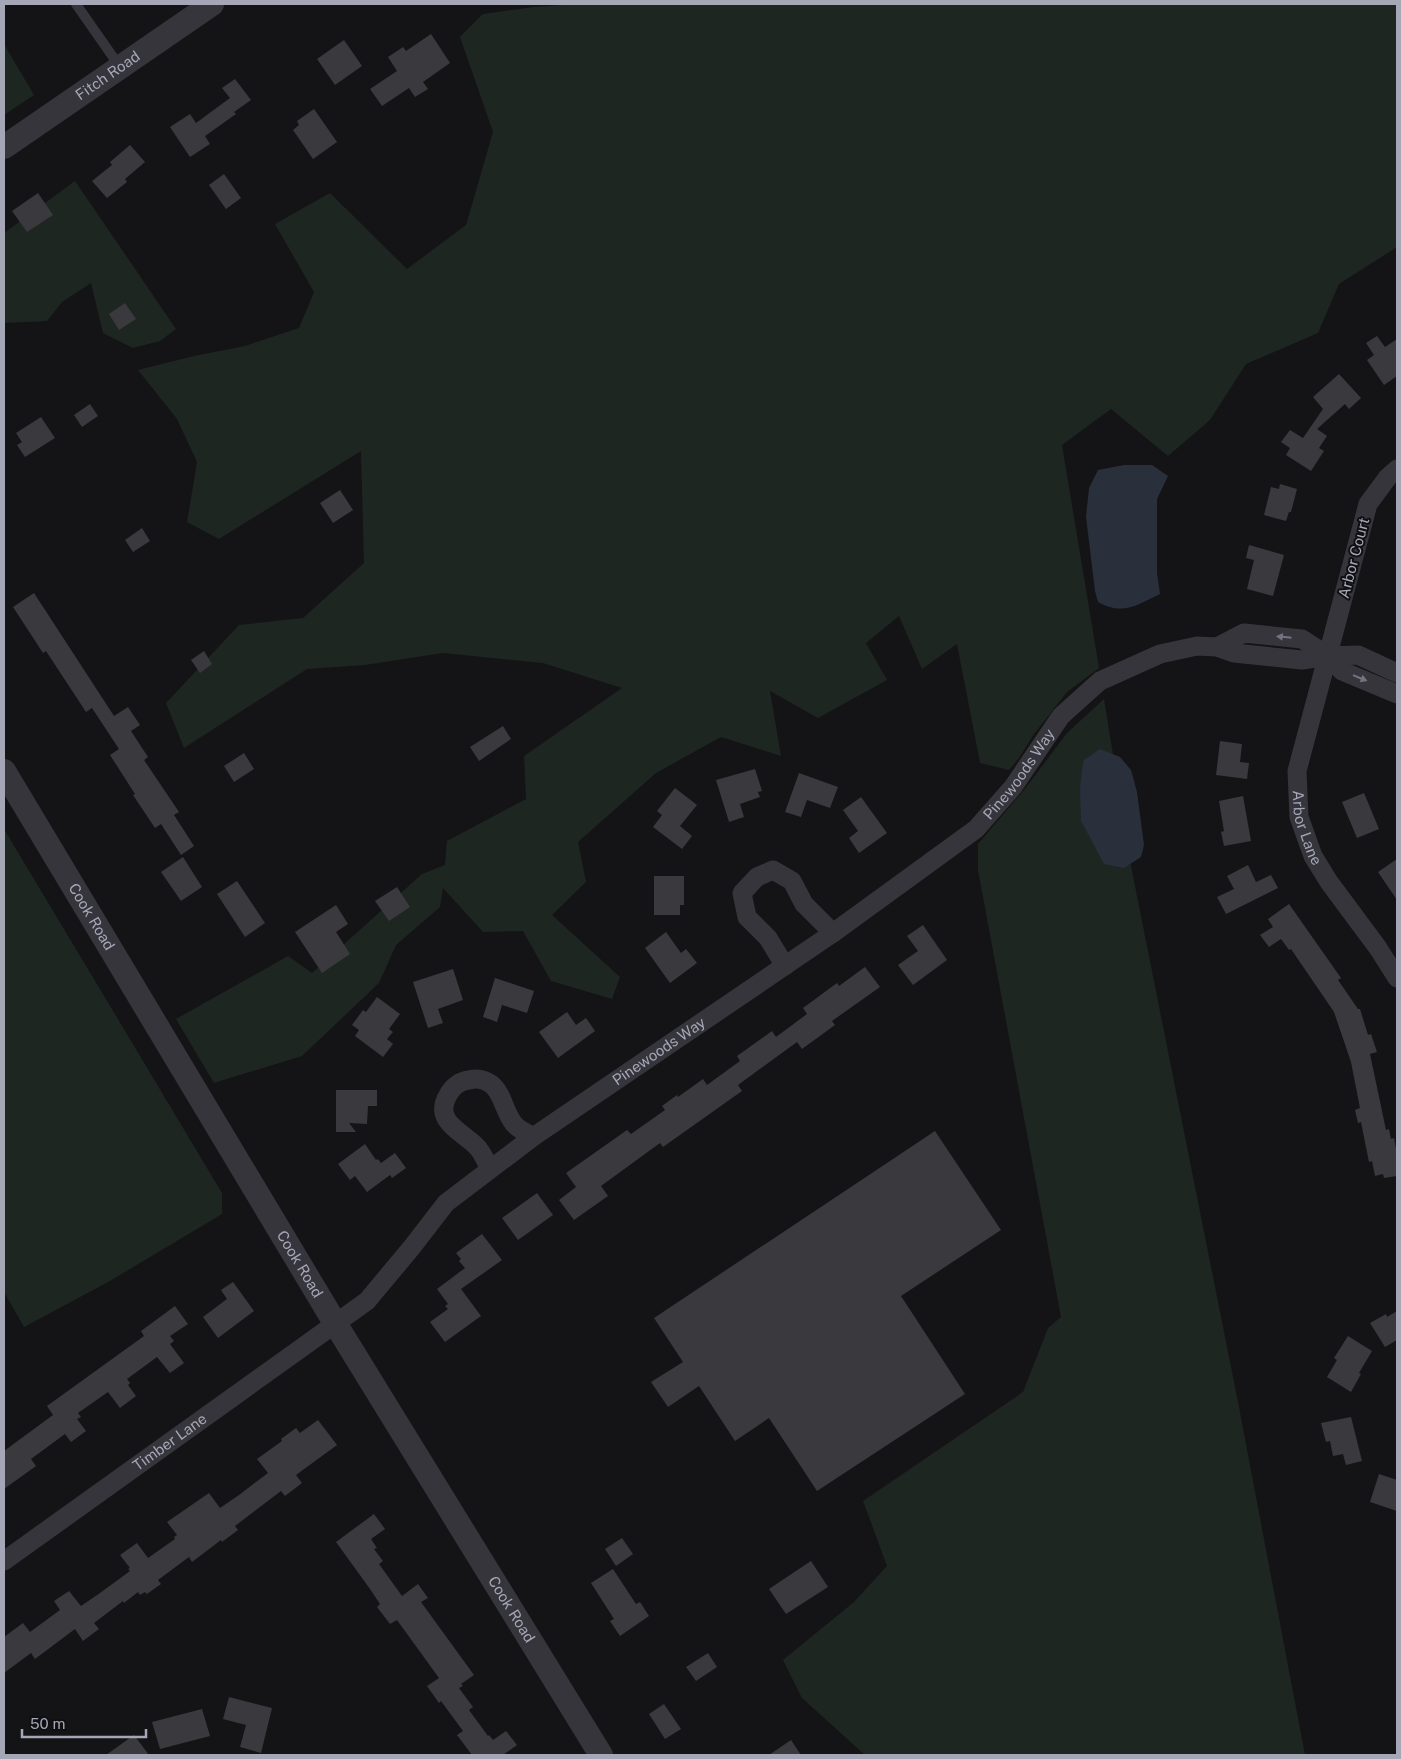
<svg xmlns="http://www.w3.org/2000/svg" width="1401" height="1759" font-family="'Public Sans',sans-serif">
	<rect width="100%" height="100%" fill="#141416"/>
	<g fill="#1e2621">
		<polygon points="577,4 1397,4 1397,247 1339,284 1318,333 1246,364 1210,420 1168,456 1111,409 1062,445 1099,668 1067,692 1034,734 1019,758 1009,770 980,763 957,644 922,669 899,616 866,643 887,680 818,718 770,691 781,756 721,737 656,773 578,842 586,882 552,915 620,977 612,999 551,981 523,931 483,932 443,888 440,907 396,945 379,983 302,1056 214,1083 176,1019 288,956 312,973 422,874 445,865 447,841 526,799 524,756 622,688 543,663 443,653 365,665 307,669 184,748 166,703 239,625 303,618 364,563 361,451 219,539 187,522 197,462 177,419 138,370 194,356 245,346 299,328 314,292 275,224 330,193 407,269 466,225 493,132 460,37 483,14 534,7"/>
		<polygon points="4,44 34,95 4,115"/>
		<polygon points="75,181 176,329 160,341 133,348 103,333 91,283 62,302 47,321 4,323 4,233"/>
		<polygon points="1104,699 1131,866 1238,1402 1305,1755 865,1755 802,1698 783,1660 854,1602 887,1566 863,1501 1023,1392 1048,1328 1061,1317 978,870 978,844 1024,790 1067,733"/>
		<polygon points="4,829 222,1193 222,1214 110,1281 24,1327 4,1292"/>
	</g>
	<g fill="#292f3b">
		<path d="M 1124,465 L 1152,465 L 1168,476 L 1157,499 L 1157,573 L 1160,594 C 1137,605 1123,616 1098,602 L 1095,591 L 1086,517 L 1089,488 L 1098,470 Z"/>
		<polygon points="1100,749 1120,757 1131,770 1137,792 1144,845 1141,857 1124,868 1104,864 1081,821 1080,789 1082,769 1084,760"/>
	</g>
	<g fill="#3a393e">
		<polygon points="431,34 450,63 423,82 428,89 415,97 409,88 382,106 370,89 397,71 388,57 403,47 406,51"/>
		<polygon points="344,40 362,66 335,85 317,59"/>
		<polygon points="235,79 251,100 234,112 236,114 205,136 210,144 190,157 170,127 190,114 196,123 230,98 222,88"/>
		<polygon points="314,109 337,142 313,159 293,130 299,125 297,121"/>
		<polygon points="130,145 145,162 125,179 127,182 107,198 92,181 112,165 110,162"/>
		<polygon points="224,174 241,198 226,209 209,185"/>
		<polygon points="38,193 53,215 27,232 12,211"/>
		<polygon points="125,303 136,319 119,330 109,314"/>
		<polygon points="1377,336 1385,347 1397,339 1397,376 1384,385 1367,360 1374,355 1366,343"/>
		<polygon points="1339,374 1361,398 1349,409 1345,404 1317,429 1327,436 1319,448 1324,451 1311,471 1286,455 1290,448 1281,442 1290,430 1303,438 1323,409 1313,397"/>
		<polygon points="90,404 98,416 82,427 74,415"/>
		<polygon points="41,417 55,438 25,457 17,445 22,442 16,433"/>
		<polygon points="1280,484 1297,489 1291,512 1289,512 1286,521 1264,515 1271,487 1279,489"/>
		<polygon points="340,490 353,510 333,523 320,503"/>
		<polygon points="142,528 150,541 133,552 125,540"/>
		<polygon points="1249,545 1284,555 1273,596 1247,589 1254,560 1246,558"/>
		<polygon points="34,593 114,716 128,707 140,725 131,731 148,757 144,760 179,812 174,815 194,846 181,855 161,824 155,828 133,795 135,794 110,755 119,749 92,708 86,712 46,651 43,653 13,607"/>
		<polygon points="204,651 212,664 200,673 191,660"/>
		<polygon points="503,726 511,739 479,761 470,747"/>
		<polygon points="1220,741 1242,744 1240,762 1249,763 1247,779 1216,775"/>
		<polygon points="244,753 254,769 234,782 224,766"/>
		<polygon points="755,769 762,791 758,792 760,797 740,804 744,817 729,822 716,780"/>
		<polygon points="799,773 838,787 830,808 807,800 801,817 785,812"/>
		<polygon points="675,788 697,805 680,826 692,836 682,849 653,827 662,815 657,811"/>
		<polygon points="1364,793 1379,829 1357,838 1342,802"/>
		<polygon points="1243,796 1251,841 1224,846 1221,832 1224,831 1219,801"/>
		<polygon points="861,797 887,833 859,853 849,838 858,831 843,810"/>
		<polygon points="183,857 202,887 181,901 161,872"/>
		<polygon points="1397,859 1397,900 1378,872"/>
		<polygon points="1248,865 1256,882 1271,875 1278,888 1226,914 1217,897 1234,889 1227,876"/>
		<polygon points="654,876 684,876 684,905 680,905 680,915 654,915"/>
		<polygon points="237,881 265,923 245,937 217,894"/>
		<polygon points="397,887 410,907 389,921 375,901"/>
		<polygon points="1289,904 1341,978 1338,980 1358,1009 1360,1009 1368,1035 1371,1034 1377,1052 1370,1054 1386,1130 1389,1129 1391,1139 1394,1138 1397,1154 1397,1176 1384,1178 1383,1174 1375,1176 1372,1161 1369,1162 1361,1122 1358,1123 1355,1110 1360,1108 1351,1062 1334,1012 1291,949 1289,950 1281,939 1269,947 1260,935 1273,927 1268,919"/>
		<polygon points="336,905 348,924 336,932 350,954 322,973 295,932"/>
		<polygon points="923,925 947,960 913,985 898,965 918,951 907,936"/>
		<polygon points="666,932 681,953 686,949 697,963 670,983 645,948"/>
		<polygon points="865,967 880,987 832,1021 835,1025 802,1049 797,1042 738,1085 742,1091 663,1147 660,1143 601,1186 608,1196 574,1220 559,1200 576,1187 566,1173 627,1130 631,1134 665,1110 662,1106 677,1095 678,1097 703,1079 707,1085 740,1061 737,1056 772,1031 776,1037 807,1014 803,1008 837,983 839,986"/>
		<polygon points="453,969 463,1000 438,1009 443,1023 428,1028 413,982"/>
		<polygon points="495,978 534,991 527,1013 502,1005 497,1022 483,1017"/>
		<polygon points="377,997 400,1014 389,1029 393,1032 387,1039 393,1044 383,1057 355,1036 359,1030 352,1025 363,1010 366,1012"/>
		<polygon points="567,1012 576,1025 586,1018 595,1031 558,1058 539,1032"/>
		<polygon points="336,1090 377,1090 377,1106 368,1106 367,1124 349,1123 356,1132 336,1132"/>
		<polygon points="935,1131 1001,1230 901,1296 965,1394 817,1491 769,1418 735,1441 699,1386 668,1407 651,1382 683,1362 654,1318"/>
		<polygon points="365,1144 376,1160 378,1159 381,1163 395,1153 406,1168 392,1178 390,1175 367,1192 355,1176 350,1180 338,1164"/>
		<polygon points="537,1193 553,1215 518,1240 502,1218"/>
		<polygon points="482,1234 502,1260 461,1289 481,1316 445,1342 430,1322 448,1309 445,1306 448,1304 437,1289 465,1268 459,1261 461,1259 456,1253"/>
		<polygon points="233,1282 254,1311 218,1338 203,1317 227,1299 221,1290"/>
		<polygon points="175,1306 188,1324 170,1336 174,1341 170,1344 184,1363 170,1373 157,1357 127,1379 130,1383 128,1385 136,1396 120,1408 108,1392 78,1413 81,1417 77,1419 86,1431 71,1442 65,1434 31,1459 36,1466 4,1489 4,1451 53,1415 47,1406 144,1336 141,1331"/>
		<polygon points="1397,1311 1397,1340 1385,1347 1370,1323 1386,1314 1387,1317"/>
		<polygon points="1348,1336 1372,1351 1359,1373 1361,1374 1351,1392 1327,1377 1337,1360 1334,1358"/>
		<polygon points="1351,1417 1362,1461 1346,1465 1343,1454 1333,1456 1330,1441 1326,1442 1321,1423"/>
		<polygon points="318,1420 337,1445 296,1475 302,1483 285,1496 281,1491 235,1526 238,1530 222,1542 221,1540 192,1562 189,1557 158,1580 161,1584 147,1594 145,1592 140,1595 138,1592 124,1603 123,1601 94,1623 99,1629 83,1641 75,1629 35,1659 31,1653 4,1673 4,1637 23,1623 30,1632 60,1610 54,1601 69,1591 81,1606 100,1593 130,1571 128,1569 130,1568 120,1555 137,1543 148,1558 175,1539 174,1537 177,1535 167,1522 209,1493 220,1508 239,1495 268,1473 257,1459 282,1441 281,1439 296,1428 300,1433"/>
		<polygon points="1379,1474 1397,1480 1397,1511 1370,1502"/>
		<polygon points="374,1514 385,1529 371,1539 377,1548 374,1549 383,1561 379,1564 402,1596 418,1584 428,1598 421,1602 474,1675 461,1684 463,1686 459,1688 473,1707 469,1710 488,1736 489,1735 493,1740 506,1731 517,1745 503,1755 472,1755 457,1735 463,1731 441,1701 439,1703 427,1686 439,1678 397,1620 390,1624 377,1607 380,1604 370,1589 336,1542"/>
		<polygon points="622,1538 633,1554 616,1566 605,1549"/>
		<polygon points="811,1561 828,1587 786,1614 769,1589"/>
		<polygon points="613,1569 636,1604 640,1602 649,1616 620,1636 610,1621 614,1619 591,1583"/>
		<polygon points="708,1653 717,1667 696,1681 686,1667"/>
		<polygon points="229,1697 272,1708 261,1753 240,1747 246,1725 223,1719"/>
		<polygon points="664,1704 681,1729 665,1739 649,1714"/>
		<polygon points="202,1709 210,1736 160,1749 152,1722"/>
		<polygon points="134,1735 149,1755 106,1755"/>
		<polygon points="791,1740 801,1755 769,1755"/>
	</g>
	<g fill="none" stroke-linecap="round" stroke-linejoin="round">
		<polyline stroke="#35353b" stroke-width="10" points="76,4 120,67"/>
		<g stroke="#35353b" stroke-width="19">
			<path id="s1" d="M 1397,469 L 1388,477 L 1368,504 L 1297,771 L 1299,817 L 1313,856 L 1329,882 L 1378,948 L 1397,978"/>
			<polyline points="1217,647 1244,633 1302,639 1328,656 1342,671 1397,694"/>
			<polyline points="785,966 768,938 747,917 742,893 757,877 773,870 792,881 804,904 833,933"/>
			<path d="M 490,1168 C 486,1162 483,1154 478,1148 C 464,1132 432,1122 448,1095 C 452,1087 460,1081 469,1080 C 476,1078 484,1079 491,1084 C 503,1093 504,1112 514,1124 C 518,1129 527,1133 533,1137"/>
			<path id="s2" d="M 4,1561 L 367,1301 L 412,1247 L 446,1203 L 533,1137 L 833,933 L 976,829 L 1013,787 L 1061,716 L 1100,681 L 1160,654 L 1197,646 L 1217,647 L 1234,653 L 1302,660 L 1328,656 L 1358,655 L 1397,673"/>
		</g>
		<g stroke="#35353b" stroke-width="24">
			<path id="s3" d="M 4,147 L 212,4"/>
			<path id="s4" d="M 4,771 L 335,1323 L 601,1755"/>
		</g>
	</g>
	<defs><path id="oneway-solid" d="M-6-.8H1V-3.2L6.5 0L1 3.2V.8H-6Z" transform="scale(1.25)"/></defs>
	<g fill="#73747f">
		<use href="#oneway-solid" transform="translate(1284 637) rotate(-174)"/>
		<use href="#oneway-solid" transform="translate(1360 678) rotate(22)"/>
	</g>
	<g text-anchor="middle" stroke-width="4" stroke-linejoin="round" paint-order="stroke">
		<g font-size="15" fill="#a5a7b7" stroke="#100f11">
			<text dy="5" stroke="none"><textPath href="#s3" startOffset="126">Fitch Road</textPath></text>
			<text transform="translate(1354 558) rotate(-75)" y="5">Arbor Court</text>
			<text dy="5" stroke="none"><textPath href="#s2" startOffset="1291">Pinewoods Way</textPath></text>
			<text dy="5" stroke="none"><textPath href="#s1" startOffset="380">Arbor Lane</textPath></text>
			<text dy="5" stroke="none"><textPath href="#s4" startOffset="170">Cook Road</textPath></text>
			<text dy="5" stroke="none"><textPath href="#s2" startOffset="834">Pinewoods Way</textPath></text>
			<text dy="5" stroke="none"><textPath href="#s4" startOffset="575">Cook Road</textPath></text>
			<text dy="5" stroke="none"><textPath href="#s2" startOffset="204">Timber Lane</textPath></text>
			<text dy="5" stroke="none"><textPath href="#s4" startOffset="980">Cook Road</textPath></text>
		</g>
	</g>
	<rect width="1401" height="1759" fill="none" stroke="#a5a7b7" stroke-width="10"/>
	<path d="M22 1729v8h124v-8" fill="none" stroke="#a5a7b7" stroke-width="2.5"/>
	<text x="30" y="1729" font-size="15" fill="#a5a7b7" stroke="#100f11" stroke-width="4" paint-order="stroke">50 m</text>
</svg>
